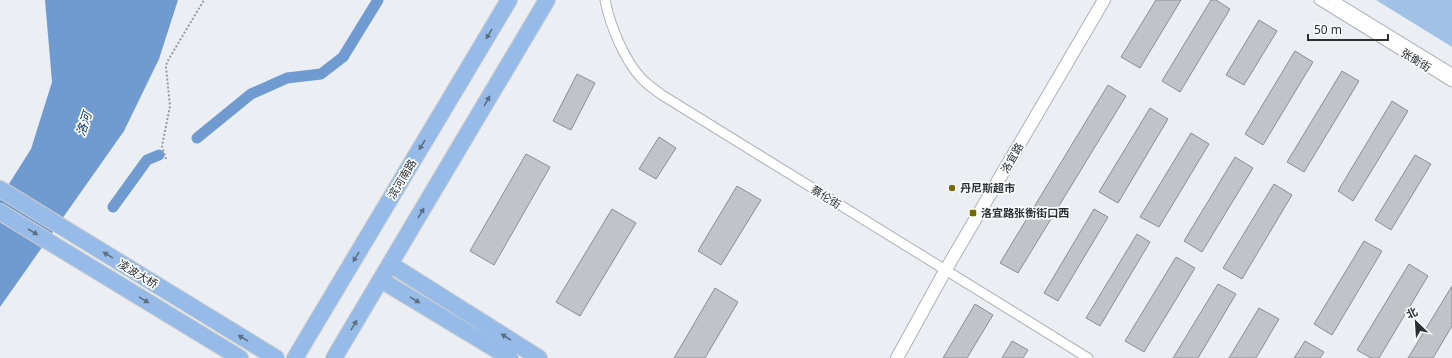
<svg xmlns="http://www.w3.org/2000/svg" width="1452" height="358" font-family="'Noto Sans','Noto Sans SC',sans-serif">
	<rect width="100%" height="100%" fill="#ebeff4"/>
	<polygon fill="#a2c1e7" points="1376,0 1452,0 1452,47"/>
	<polygon fill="#709bd0" points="45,0 178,0 159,59 124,131 0,307 0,198 31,149 52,82"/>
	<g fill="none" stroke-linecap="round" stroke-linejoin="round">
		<g stroke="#709bd0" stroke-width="11">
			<polyline points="197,138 251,94 287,78 321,74 343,57 378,0"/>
			<polyline points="113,207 147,160 159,155"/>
		</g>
	</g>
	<g fill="#c0c4c9" stroke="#8b8f93">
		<polygon points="1156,0 1181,0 1140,68 1121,57"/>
		<polygon points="1211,0 1216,0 1230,9 1180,92 1162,81"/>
		<polygon points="1259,20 1277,31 1244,85 1226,75"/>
		<polygon points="1295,51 1313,62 1263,145 1245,134"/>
		<polygon points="1342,71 1359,81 1304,172 1287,162"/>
		<polygon points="577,74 595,83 571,130 553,121"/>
		<polygon points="1108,85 1126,96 1018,273 1000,263"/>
		<polygon points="1392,101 1408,111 1353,201 1338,191"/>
		<polygon points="1150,108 1168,119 1118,203 1099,192"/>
		<polygon points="1191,133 1209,144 1159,227 1140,217"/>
		<polygon points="659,137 676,148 656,179 639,169"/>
		<polygon points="526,154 550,167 494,265 470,251"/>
		<polygon points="1415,155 1431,164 1391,230 1375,220"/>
		<polygon points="1235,157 1253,168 1202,252 1184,241"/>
		<polygon points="1274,184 1292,195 1242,279 1223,268"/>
		<polygon points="737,186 761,200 721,265 698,251"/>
		<polygon points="612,209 636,223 580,316 556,302"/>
		<polygon points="1094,209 1108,217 1058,301 1044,293"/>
		<polygon points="1137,234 1150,242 1100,326 1086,318"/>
		<polygon points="1364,241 1382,251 1332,335 1314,324"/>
		<polygon points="1176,257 1195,268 1144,352 1125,341"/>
		<polygon points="1409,264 1428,276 1379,358 1371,358 1357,350"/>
		<polygon points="1218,284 1236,294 1198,358 1173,358"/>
		<polygon points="1452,286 1452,326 1433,358 1408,358"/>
		<polygon points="715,288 738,302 705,358 674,358"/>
		<polygon points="975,304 993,315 967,358 943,358"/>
		<polygon points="1259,308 1279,319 1256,358 1229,358"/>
		<polygon points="1012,341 1028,350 1023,358 1002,358"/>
		<polygon points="1305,341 1324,352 1320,358 1294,358"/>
	</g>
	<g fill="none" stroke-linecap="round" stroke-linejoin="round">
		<g stroke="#aeb2b7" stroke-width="11">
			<g id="minor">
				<path d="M 605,0 C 610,25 624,60 642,79 C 648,85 655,90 662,95 L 1088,358"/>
				<polyline points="1319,0 1452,82"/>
				<polyline points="1333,0 1452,73"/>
			</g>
		</g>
		<g stroke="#aeb2b7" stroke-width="14">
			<polyline id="tertiary" points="897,358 945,271 1104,0"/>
		</g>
		<g stroke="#cdcdce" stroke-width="18">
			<g id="trunk">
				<polyline points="0,189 276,358"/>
				<polyline points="0,212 240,358"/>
				<polyline points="390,264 539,358"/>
				<polyline points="381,280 510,358"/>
				<polyline points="295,358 509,0"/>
				<polyline points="334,358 547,0"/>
			</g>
		</g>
		<polyline stroke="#989a9e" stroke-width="2" stroke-dasharray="2 2" stroke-linecap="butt" points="166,159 162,146 170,106 166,67 167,62 204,0"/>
		<use href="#minor" stroke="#fff" stroke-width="9"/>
		<use href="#tertiary" stroke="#fff" stroke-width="12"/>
		<use href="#trunk" stroke="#96bbe8" stroke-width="16"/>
	</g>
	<defs><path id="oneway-solid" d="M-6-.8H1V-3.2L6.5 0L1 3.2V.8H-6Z"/></defs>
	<g fill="#5d6e83">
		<use href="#oneway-solid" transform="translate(489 34) rotate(121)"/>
		<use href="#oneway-solid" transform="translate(487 101) rotate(-60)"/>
		<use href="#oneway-solid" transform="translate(422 145) rotate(121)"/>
		<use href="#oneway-solid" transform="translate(421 213) rotate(-59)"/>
		<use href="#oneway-solid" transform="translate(33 232) rotate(31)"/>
		<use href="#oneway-solid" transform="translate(108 255) rotate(-149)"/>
		<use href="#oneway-solid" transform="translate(356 257) rotate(121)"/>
		<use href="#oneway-solid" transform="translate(144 300) rotate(31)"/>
		<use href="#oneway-solid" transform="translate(415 300) rotate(31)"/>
		<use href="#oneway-solid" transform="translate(354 325) rotate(-59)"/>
		<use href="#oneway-solid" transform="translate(506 337) rotate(-148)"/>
		<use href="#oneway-solid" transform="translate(243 338) rotate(-149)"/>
	</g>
	<g fill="#726a02" stroke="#fafcfe" stroke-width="1.5">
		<circle cx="952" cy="188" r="4"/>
		<rect x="969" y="209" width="8" height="8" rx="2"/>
	</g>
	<g text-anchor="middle" stroke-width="3.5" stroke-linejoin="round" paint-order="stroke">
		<g font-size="11" fill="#2e2f31" stroke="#fafcfe">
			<text transform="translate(1416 60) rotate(32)" y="4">张衡街</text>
			<text transform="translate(1012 158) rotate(-60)" y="4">洛宜路</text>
			<text transform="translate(402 179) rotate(-59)" y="4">滨河南路</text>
			<text transform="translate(826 197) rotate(32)" y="4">蔡伦街</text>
			<text transform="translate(138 274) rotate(31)" y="4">凌波大桥</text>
		</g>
		<g font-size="11" font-weight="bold" fill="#2e2f31" stroke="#fafcfe" text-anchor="start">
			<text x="960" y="192">丹尼斯超市</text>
			<text x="981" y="217">洛宜路张衡街口西</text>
		</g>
		<g font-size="12" font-style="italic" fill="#002b5b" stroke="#fafcfe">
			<text transform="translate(84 124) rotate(-71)" y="4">洛河</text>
		</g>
	</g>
	<g transform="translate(1416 322) rotate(335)" stroke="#fafcfe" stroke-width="3" paint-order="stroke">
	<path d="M0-3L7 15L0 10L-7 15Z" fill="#2e2f31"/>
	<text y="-6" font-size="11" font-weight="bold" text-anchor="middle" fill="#2e2f31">北</text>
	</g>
	<path d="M1308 34v6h80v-6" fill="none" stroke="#2e2f31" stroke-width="2"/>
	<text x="1314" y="34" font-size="12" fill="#2e2f31" stroke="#fafcfe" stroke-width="3" paint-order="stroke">50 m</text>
</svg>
